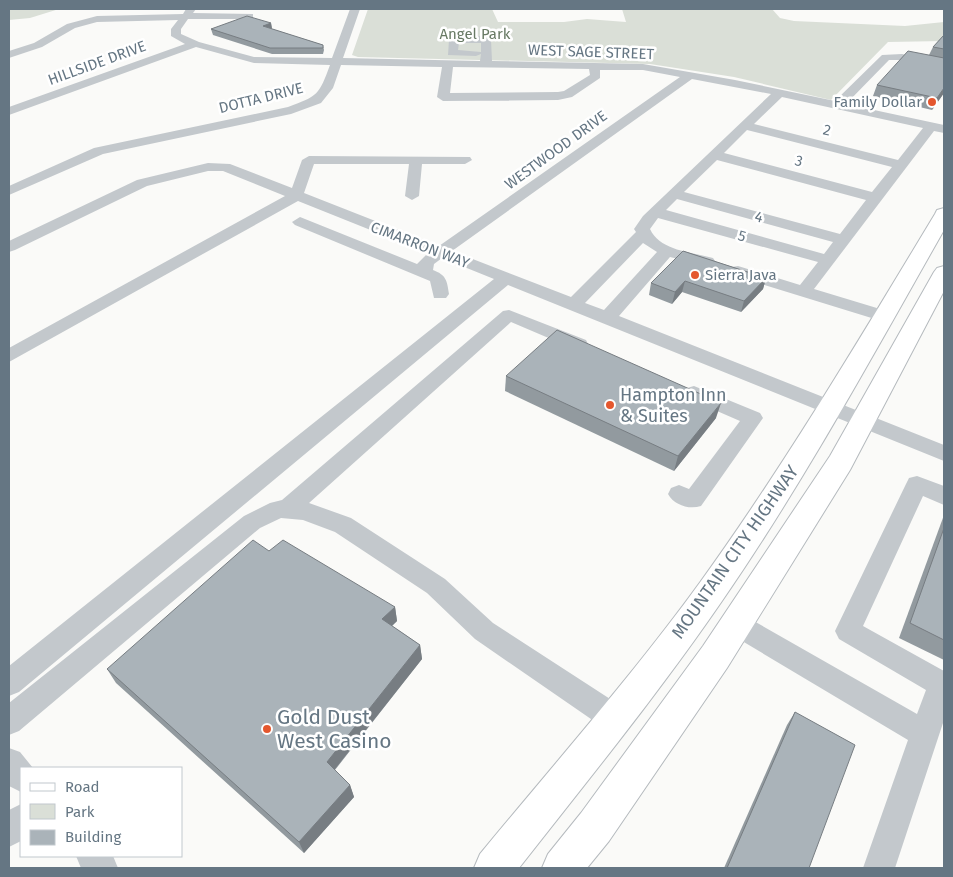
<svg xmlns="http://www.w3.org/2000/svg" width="953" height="877" font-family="'Fira Sans',sans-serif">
	<rect width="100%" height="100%" fill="#fafaf8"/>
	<g fill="#dadfd7">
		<polygon points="9,9 59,9 30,18 9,20"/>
		<polygon points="368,9 492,9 498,22 564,22 587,19 626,22 622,9 772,9 780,18 794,21 905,26 944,22 944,41 888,42 831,100 734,77 650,64 358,57 352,55"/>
	</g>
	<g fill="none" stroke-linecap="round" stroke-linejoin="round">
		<g stroke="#b5babe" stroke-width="2">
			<g id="major">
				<path d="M 944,208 L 944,230 C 873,355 804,482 722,601 C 659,693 588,780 519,868 L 474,868 L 480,854 C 554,764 633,675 701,581 C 786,463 860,338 935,214 L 937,210 Z"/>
				<polygon points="944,266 944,291 850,470 727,668 609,841 587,868 542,868 548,854 581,813 703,646 830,456 934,272 937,268"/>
			</g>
		</g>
		<g fill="#c3c8cc" fill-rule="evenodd">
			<path d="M 186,9 L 196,9 L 193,13 L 253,14 L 253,18 L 250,19 L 188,19 L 181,29 L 181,34 L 199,42 L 254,57 L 332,58 L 350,9 L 360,9 L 343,58 L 480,61 L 481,54 L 476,56 L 448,55 L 449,40 C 455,34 485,34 491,40 L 492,61 L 643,64 L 735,80 L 835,101 L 882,55 L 902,54 L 944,63 L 944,69 L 902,60 L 889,60 L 846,104 L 944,125 L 944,133 L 934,131 L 814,289 L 890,312 L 893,316 L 890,320 L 878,320 L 732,275 L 730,271 L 732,267 L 738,266 L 800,285 L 818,262 L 658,218 L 650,229 C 660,251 692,252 713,258 L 715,261 L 713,264 L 707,266 L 670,257 L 619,316 L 944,445 L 944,461 L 508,285 L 19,692 L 9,696 L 9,666 L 494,279 L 442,258 L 434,264 L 433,270 C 446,275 447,280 449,294 L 446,298 L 434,298 L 430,281 L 295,225 L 292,222 L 300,217 L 305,219 L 417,264 L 428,253 L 298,201 L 9,362 L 9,348 L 285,196 L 223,171 L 208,171 L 147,186 L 15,250 L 9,252 L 9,241 L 137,180 L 208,163 L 230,164 L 292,188 L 302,160 L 309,156 L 470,157 L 472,160 L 465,164 L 422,164 L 419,196 L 412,200 L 405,196 L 409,164 L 314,164 L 304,193 L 439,246 L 680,77 L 643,70 L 600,70 L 600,78 L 572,97 L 558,100 L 443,101 L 437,97 L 442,67 L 341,65 L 333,88 L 321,103 L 291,114 L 103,154 L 9,195 L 9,186 L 94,148 L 288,107 C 318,96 319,95 330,65 L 254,63 L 196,47 L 9,115 L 9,107 L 185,44 L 171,36 L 171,29 L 178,20 L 97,22 L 75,28 L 42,47 L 9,58 L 9,51 L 34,43 L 67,24 L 97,16 L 183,14 ZM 459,43 L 481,43 L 481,52 L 458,50 ZM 453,67 L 589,69 L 590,75 L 564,91 L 558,92 L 450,93 ZM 692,79 L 771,94 L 643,216 L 634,229 L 636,232 L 571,297 L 452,251 ZM 782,97 L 923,128 L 898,160 L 754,124 ZM 747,130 L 892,167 L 872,192 L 724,153 ZM 717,160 L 866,200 L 840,234 L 684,192 ZM 677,199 L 833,242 L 824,254 L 666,210 ZM 643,243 L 657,252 L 604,310 L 585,303 Z"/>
			<polygon points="509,310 586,340 588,344 586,348 572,348 511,322 309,503 351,518 445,579 493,623 624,708 628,718 624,728 614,732 604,728 475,639 427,593 335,532 303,520 281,518 260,528 19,731 9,735 9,703 244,516 270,503 282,500 503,311"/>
			<path d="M 694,386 L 760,413 L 763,418 L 701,506 C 689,510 674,505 668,494 L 671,488 L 679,485 L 689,489 L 740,421 L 687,398 L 684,393 L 687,388 Z"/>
			<polygon points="917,476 944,486 944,505 923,496 863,626 944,671 944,720 895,868 863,868 908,740 727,632 723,624 727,616 736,613 745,616 917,714 926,690 839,639 835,631 906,484 909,478"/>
			<polygon points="9,748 20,752 33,768 21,768 21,792 9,786"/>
			<polygon points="21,804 21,841 9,847 9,810"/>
			<polygon points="76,856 113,856 118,868 81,868"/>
		</g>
		<use href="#major" fill="#fff" fill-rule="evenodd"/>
	</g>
	<g fill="#929a9f">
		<polygon points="271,23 272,29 323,45 324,50 323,54 272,54 213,35 211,29"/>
		<polygon points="944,35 944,93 932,110 873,96 877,85 929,55 933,47"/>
		<polygon points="683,251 766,278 763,289 741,312 682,292 672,304 649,295 651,283"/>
		<polygon points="506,376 716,418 674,471 505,391"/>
		<polygon points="944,515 944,660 899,638"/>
		<polygon points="269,551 395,607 397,621 392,626 420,645 422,659 335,770 350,785 354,797 304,853 116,683 107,669"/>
		<polygon points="795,712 809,868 724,868 787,725"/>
	</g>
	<g fill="#777d82">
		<polygon points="271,23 272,29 263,26"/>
		<polygon points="944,88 944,93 932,110 937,98"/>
		<polygon points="766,278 763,289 741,312 744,301"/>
		<polygon points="685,281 682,292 672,304 675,292"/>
		<polygon points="721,403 716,418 674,471 678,456"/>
		<polygon points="395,607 397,621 384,633 382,619"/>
		<polygon points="420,645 422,659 331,774 327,762"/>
		<polygon points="350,785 354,797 304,853 299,842"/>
	</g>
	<g fill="#aab3b9" stroke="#777d82">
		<polygon points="247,16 271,23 263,26 323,45 323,48 270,48 211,29"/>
		<polygon points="944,35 944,49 933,47"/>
		<polygon points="908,51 944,58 944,88 937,98 877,85"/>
		<polygon points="683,251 766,278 744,301 685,281 675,292 651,283"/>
		<polygon points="557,330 721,403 678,456 506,376"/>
		<polygon points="944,528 944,640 910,623"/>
		<polygon points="253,540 269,551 283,540 395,607 382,619 420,645 327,762 350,785 299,842 107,669"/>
		<polygon points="795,712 855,745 809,868 727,868"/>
	</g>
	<g fill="#e4572e" stroke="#fff" stroke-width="2">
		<circle cx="932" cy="102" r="5"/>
		<circle cx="695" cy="275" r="5"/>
		<circle cx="610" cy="405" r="5"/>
		<circle cx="267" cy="729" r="5"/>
	</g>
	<g text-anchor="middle" stroke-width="5" stroke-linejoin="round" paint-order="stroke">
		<g font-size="15" fill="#687a64" stroke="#fff">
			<text x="475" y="39">Angel Park</text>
		</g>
		<g font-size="15" fill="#657683" stroke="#fff">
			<text transform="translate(591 52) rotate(2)" y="5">WEST SAGE STREET</text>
			<text transform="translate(97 63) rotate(-20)" y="5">HILLSIDE DRIVE</text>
			<text transform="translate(261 98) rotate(-14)" y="5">DOTTA DRIVE</text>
			<text transform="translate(827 130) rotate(14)" y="5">2</text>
			<text transform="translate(556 150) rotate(-36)" y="5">WESTWOOD DRIVE</text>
			<text transform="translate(799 161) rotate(15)" y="5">3</text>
			<text transform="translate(759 217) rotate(15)" y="5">4</text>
			<text transform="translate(742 236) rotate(16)" y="5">5</text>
			<text transform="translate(420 245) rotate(21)" y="5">CIMARRON WAY</text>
		</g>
		<g font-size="15" fill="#657683" stroke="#fff" text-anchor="end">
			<text x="922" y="107">Family Dollar</text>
			<text x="705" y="280" text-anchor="start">Sierra Java</text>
		</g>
		<g font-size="18" fill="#657683" stroke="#fff" text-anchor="start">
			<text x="620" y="401">Hampton Inn<tspan x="620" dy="21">&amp; Suites</tspan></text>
		</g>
		<g font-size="18" fill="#657683" stroke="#fff">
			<text transform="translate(735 552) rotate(-55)" y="6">MOUNTAIN CITY HIGHWAY</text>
		</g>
		<g font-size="21" fill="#657683" stroke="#fff" text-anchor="start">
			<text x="277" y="724">Gold Dust<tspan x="277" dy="24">West Casino</tspan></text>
		</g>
	</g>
	<rect width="953" height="877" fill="none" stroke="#657683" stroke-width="20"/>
	<rect x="20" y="767" width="162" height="90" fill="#ffffff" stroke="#c1c8cd"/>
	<rect x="30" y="783" width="25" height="8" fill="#ffffff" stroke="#c1c8cd"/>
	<text x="65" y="792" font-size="15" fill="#657683">Road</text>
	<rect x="30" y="804" width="25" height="15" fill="#dadfd7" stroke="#c1c8cd"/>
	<text x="65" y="817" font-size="15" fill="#657683">Park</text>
	<rect x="30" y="830" width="25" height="15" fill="#aab3b9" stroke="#c1c8cd"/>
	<text x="65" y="842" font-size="15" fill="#657683">Building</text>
</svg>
